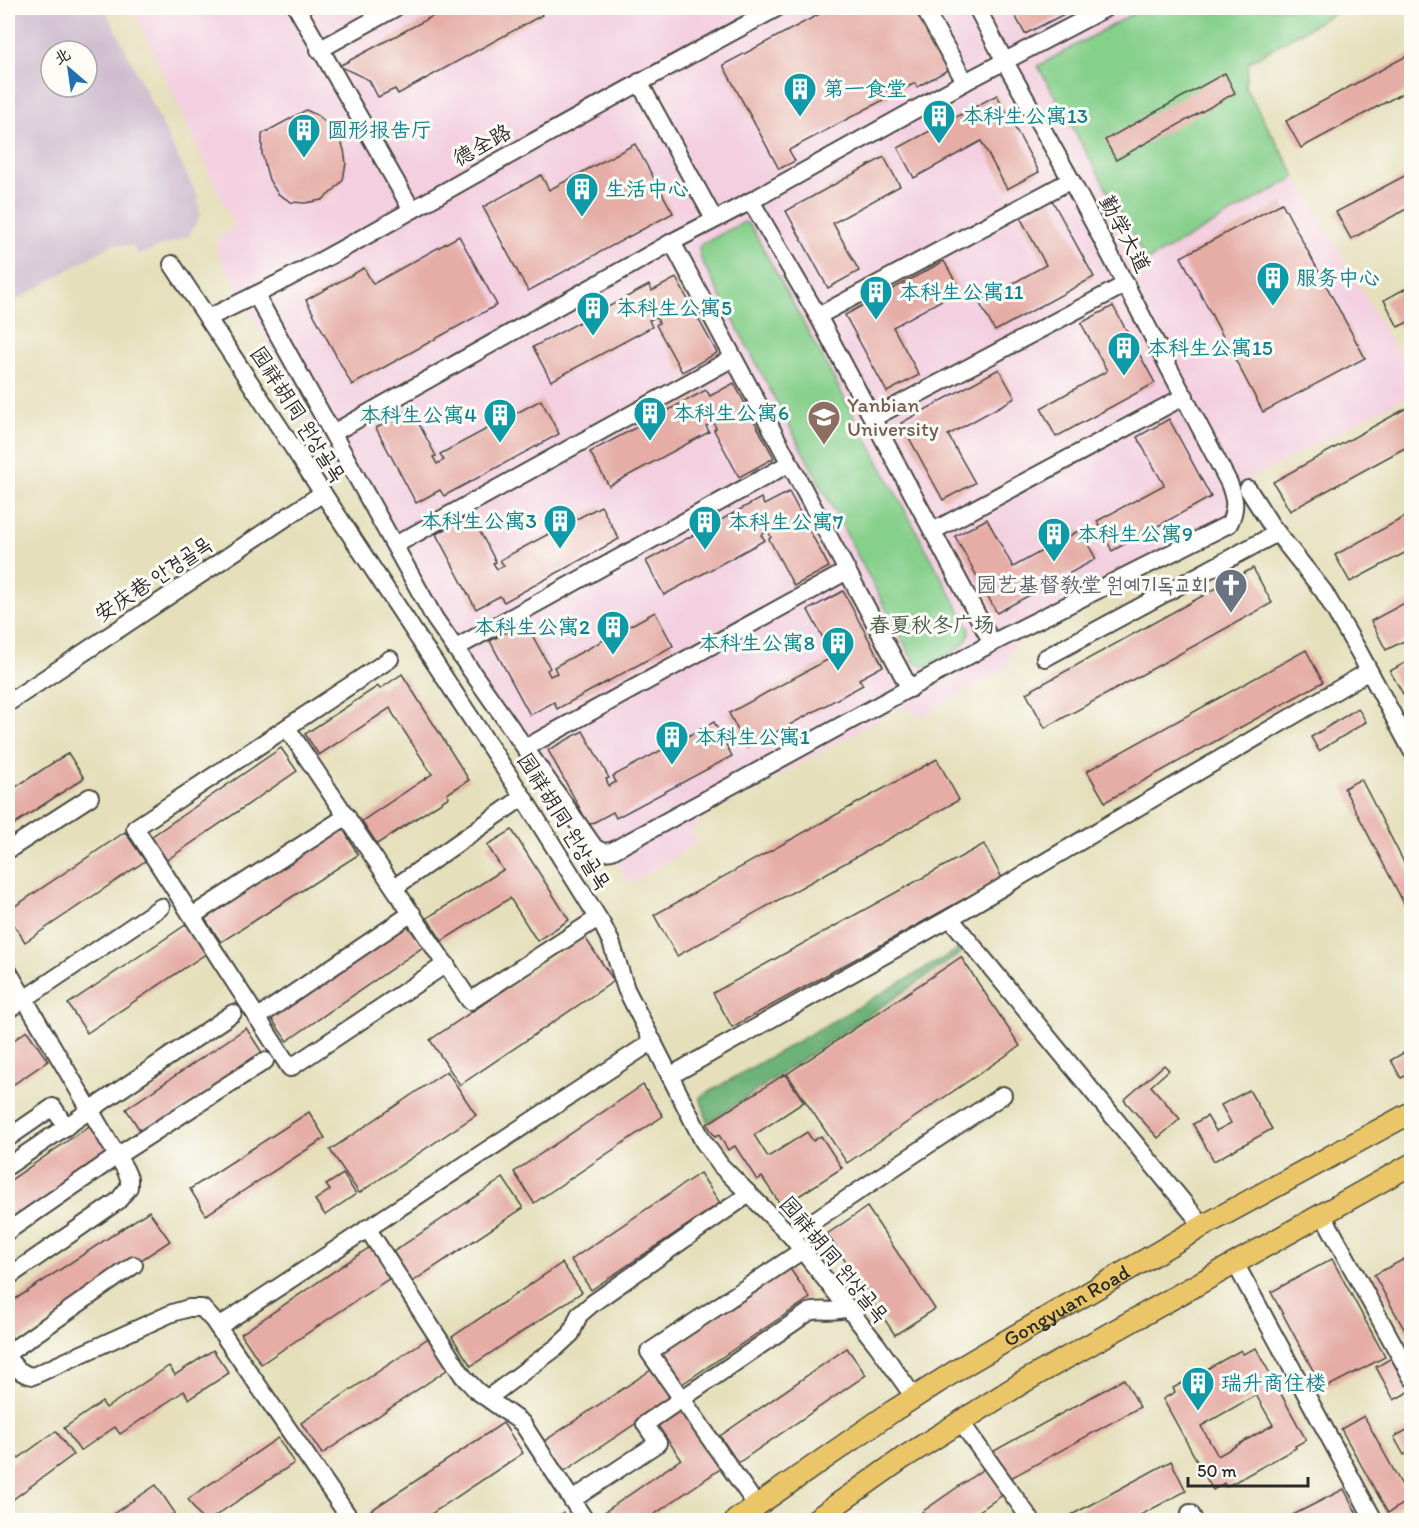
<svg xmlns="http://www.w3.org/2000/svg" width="1419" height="1528" font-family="Itim,'LXGW WenKai TC','Poor Story',sans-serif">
	<rect width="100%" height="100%" fill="#fdfcf7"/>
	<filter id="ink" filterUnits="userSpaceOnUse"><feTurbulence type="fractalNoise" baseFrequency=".0167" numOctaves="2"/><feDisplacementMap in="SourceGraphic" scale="12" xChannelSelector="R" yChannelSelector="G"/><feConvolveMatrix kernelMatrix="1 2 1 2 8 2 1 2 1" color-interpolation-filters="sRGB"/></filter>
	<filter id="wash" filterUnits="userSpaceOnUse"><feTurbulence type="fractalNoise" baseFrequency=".008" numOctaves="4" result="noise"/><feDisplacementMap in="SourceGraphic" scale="24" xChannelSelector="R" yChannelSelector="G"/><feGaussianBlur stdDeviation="1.35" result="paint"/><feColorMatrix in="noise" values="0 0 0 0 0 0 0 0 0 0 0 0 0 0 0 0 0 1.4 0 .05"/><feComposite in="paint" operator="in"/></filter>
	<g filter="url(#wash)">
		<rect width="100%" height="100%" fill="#e5dfbb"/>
		<polygon fill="#f3cfe0" points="135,8 1343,8 1249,61 1245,87 1411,376 1411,394 1237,486 1248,509 1244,518 1014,642 1007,668 922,716 903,706 701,820 691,831 698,843 629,884 614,858 596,862 427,619 333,444 323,447 216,249 220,236 235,227 134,12"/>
		<path fill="#cfbdcf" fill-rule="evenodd" d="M 8,8 L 105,8 L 198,198 L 200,215 L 189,236 L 138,255 L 133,246 L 113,244 L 8,305 ZM 51,51 L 87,51 L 87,87 L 51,87 Z"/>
		<g fill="#87d08c" stroke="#597e5c" stroke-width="1.5">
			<polygon points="1143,8 1343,8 1249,62 1245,87 1296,177 1147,261 1038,66"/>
			<path d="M 744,222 L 747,223 L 753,230 L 969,628 C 972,648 942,657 928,665 L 923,667 L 914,662 L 700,257 L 699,247 L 702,244 Z"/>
		</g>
		<polygon fill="#6db278" stroke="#4c6e52" stroke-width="1.5" points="964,946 969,948 708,1123 700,1097"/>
		<g id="blocks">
			<g fill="#e5ada6" fill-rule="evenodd">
				<polygon points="448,8 545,8 539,11 542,15 398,94 395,89 378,97 369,80 339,66"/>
				<polygon points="831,8 915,8 948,70 917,87 915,83 789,150 795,161 779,169 723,65"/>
				<polygon points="1011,8 1076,8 1025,34"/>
				<polygon points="1412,53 1412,88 1301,148 1286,121"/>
				<polygon points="1225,73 1235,93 1116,160 1105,140"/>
				<polygon points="997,95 1039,172 1007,189 981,141 914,178 898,148"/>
				<polygon points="306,110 319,116 339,136 344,150 346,163 343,180 334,190 322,200 305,203 291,202 278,194 269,180 262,154 262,134"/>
				<polygon points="635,144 673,213 528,291 483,207 541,175 549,190"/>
				<polygon points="884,157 900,186 833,223 859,271 828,288 786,211"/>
				<polygon points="1412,172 1412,206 1351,239 1336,212"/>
				<polygon points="1052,200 1094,277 995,331 979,302 1046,265 1020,217"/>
				<polygon points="1282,203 1365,358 1263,412 1181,257"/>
				<polygon points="459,236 497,305 352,385 306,300 364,268 373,284"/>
				<polygon points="944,261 960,290 893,327 919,375 887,392 845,315"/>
				<polygon points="676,278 717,353 682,372 656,325 659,323 656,317 649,320 652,327 551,381 533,347 649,285 652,291"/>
				<polygon points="1412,285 1412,320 1398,327 1384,300"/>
				<polygon points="1113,306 1155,383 1056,437 1041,408 1107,371 1081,323"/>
				<polygon points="999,369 1015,398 948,435 975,483 943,500 901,423"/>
				<polygon points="734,383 774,458 739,477 714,430 716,428 713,422 706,426 709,432 609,486 590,452 706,390 710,396"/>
				<polygon points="541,400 559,434 444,496 440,490 416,503 376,428 411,409 436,456 433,457 437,464 444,460 440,454"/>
				<polygon points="1412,405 1412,444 1290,511 1273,482"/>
				<polygon points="1169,419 1211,497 1112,551 1097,521 1164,485 1137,437"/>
				<polygon points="789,492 829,567 794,586 769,539 771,537 768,531 761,535 765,540 664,595 646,561 761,498 764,505"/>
				<polygon points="601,506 619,539 504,602 500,596 476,609 436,534 471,515 496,562 493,563 497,569 504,566 500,560"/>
				<polygon points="1412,513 1412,549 1350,582 1335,555"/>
				<polygon points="987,519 1013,567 1080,530 1096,559 997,613 955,536"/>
				<polygon points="1253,568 1272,603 1045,728 1026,693"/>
				<polygon points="843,591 883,666 859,679 863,685 747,748 729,713 829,659 833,665 839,661 836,655 833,657 808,610"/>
				<polygon points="1412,599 1412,637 1386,650 1371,621"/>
				<polygon points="655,612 673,646 557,709 554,702 530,715 490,641 525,622 550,668 547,670 550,676 557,673 554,667"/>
				<polygon points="1306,650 1323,682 1105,802 1087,771"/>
				<polygon points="1412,659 1412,689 1403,694 1390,671"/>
				<polygon points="402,674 469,780 447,794 449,797 377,844 362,821 432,774 393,714 390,708 319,755 305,734 378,686 380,689"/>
				<polygon points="1358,708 1366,722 1319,751 1311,737"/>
				<polygon points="714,722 732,756 616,818 613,812 589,825 548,750 583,731 609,778 606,779 609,786 616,782 613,776"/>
				<polygon points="281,748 297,771 161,864 145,841"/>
				<polygon points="68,753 84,778 8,828 8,792"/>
				<polygon points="937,759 959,800 677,956 654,915"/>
				<polygon points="1361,779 1412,878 1412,919 1344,788"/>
				<polygon points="342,827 358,855 221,942 205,919"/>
				<polygon points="512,830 569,920 537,941 510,898 442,941 427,918 503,870 487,845"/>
				<polygon points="125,832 145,861 25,942 8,915 8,911"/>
				<polygon points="984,844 1002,878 732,1027 713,993"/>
				<polygon points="187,924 207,953 87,1033 68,1004"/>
				<polygon points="407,925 423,947 287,1041 271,1018"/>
				<polygon points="584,936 614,981 460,1085 430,1040"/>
				<polygon points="961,957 1020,1046 847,1163 787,1074"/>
				<polygon points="246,1028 263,1054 143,1135 126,1109"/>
				<polygon points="27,1031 48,1061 8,1088 8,1044"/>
				<polygon points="1412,1048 1412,1073 1401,1078 1391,1060"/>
				<polygon points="1164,1065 1169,1070 1151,1086 1180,1119 1158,1138 1124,1100"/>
				<polygon points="447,1071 476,1115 359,1193 330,1150"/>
				<polygon points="785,1074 804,1102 754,1135 768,1157 807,1132 813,1141 821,1136 842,1168 782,1207 762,1177 757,1180 735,1146 728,1150 719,1135 715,1137 707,1124"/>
				<polygon points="643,1085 663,1116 534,1203 514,1172"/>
				<polygon points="1249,1090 1272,1129 1214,1161 1193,1124 1207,1116 1216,1131 1231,1123 1221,1105"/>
				<polygon points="309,1112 325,1138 206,1215 190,1189"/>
				<polygon points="92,1124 111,1152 8,1223 8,1182"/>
				<polygon points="700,1173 720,1203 591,1290 571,1260"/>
				<polygon points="343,1174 356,1194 325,1215 315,1200 330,1190 326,1185"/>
				<polygon points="503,1178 523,1208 412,1282 393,1252"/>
				<polygon points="867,1207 935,1309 895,1335 827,1234"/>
				<polygon points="149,1211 170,1241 15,1343 8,1331 8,1304"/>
				<polygon points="370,1247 390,1278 261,1364 241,1334"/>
				<polygon points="1412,1255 1412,1343 1374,1275"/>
				<polygon points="1332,1259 1385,1357 1323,1389 1271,1292"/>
				<polygon points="562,1263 582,1292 471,1366 452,1337"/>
				<polygon points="789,1267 810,1298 682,1384 661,1354"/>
				<polygon points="430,1337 451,1367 322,1454 301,1423"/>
				<polygon points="847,1348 866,1375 738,1463 720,1436"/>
				<path d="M 1256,1348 L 1306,1440 L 1295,1446 L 1296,1448 L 1226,1487 L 1224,1483 L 1213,1490 L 1163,1399 L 1175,1392 L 1173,1388 L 1241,1350 L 1243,1354 ZM 1256,1395 L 1273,1425 L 1218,1456 L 1201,1426 Z"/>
				<polygon points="213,1350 229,1373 189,1399 184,1391 120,1434 115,1427 80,1451 64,1428 102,1402 106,1408 169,1366 175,1375"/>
				<polygon points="1395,1356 1412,1386 1412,1390 1394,1400 1376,1367"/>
				<polygon points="654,1368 674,1398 563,1472 543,1442"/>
				<polygon points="1124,1379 1140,1407 1009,1479 994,1451"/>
				<polygon points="682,1409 723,1467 646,1520 593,1520 681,1459 658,1426"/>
				<polygon points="1364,1416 1410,1500 1388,1513 1341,1429"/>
				<polygon points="503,1423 523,1453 422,1520 377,1520 370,1511"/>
				<polygon points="1412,1427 1412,1450 1404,1455 1394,1437"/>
				<polygon points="56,1431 73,1455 8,1503 8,1466"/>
				<polygon points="278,1438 294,1463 209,1520 202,1520 188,1499"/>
				<polygon points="1171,1461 1186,1491 1131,1520 1062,1520"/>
				<polygon points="985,1468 1004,1494 966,1520 927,1520 922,1512"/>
				<polygon points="156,1485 175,1513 164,1520 109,1520 107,1518"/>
				<polygon points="1344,1489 1359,1518 1355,1520 1283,1520"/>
				<polygon points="563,1513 568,1520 552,1520"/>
			</g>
		</g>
	</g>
	<g filter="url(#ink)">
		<use href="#blocks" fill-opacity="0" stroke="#474641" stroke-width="1.5"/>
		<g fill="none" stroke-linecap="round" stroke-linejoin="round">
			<g stroke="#474641" stroke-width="20">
				<g id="minor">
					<polyline points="297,8 412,210"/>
					<polyline points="924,8 965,82"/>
					<polyline points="319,50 395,8"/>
					<polyline points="639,82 714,219"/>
					<polyline points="751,201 818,316 992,643"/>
					<polyline points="672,242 910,689"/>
					<polyline points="172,264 523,797 602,924 611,942 626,989 703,1141 721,1166 791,1236 877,1345 914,1397"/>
					<path d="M 256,295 L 435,619 L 595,848 L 603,852 L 612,851 L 992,643 L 1229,524 C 1237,508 1235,499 1229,483 L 1071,180 L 1005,62 L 977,8"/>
					<polyline points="818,316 1071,180"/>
					<path d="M 208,318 C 302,274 392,221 483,170 C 581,115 678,61 777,8"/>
					<polyline points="873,418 1126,284"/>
					<polyline points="333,433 672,242 751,201 965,82 1106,8"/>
					<polyline points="1248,489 1271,525 1324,592 1359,652 1412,751"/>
					<polyline points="933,531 1185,396"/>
					<polyline points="395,545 733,358"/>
					<polyline points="456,648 790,463"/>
					<polyline points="1045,658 1277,533"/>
					<polyline points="390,659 135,828 290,1068 446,964"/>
					<polyline points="8,703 323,493"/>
					<polyline points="287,728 470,1001 598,918"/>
					<polyline points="525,748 847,571"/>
					<polyline points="8,850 90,797"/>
					<polyline points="395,887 523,797"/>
					<polyline points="192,916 347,816"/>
					<polyline points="950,918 1203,1226"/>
					<polyline points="8,971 125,1169 129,1178 129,1187 118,1201 8,1277"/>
					<polyline points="8,1010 161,907"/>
					<polyline points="257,1018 412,913"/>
					<polyline points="670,1076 950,918 1369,671"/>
					<polyline points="8,1138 53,1107 66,1127"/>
					<polyline points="8,1166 233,1013"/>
					<polyline points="1322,1213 1412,1378"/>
					<polyline points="367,1228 463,1376 477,1391 522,1423 585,1520"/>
					<polyline points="8,1231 117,1156 265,1061"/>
					<polyline points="791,1236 1003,1095"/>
					<polyline points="1235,1263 1374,1520"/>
					<polyline points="218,1327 653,1041"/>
					<polyline points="8,1353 134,1265"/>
					<path d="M 8,1358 C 15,1368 21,1374 33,1376 L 172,1313 L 189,1308 L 202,1308 L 213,1320 L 351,1520"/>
					<polyline points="488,1398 557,1347 571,1334 579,1315 593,1303 749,1194"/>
					<polyline points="960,1421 1031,1520"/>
					<path d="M 572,1500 L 658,1443 L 645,1424 L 809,1312 C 823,1308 833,1314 847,1308"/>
					<polyline points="757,1506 649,1352 803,1250"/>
					<polyline points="1190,1513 1194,1520"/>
				</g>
			</g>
			<g stroke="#474641" stroke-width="24">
				<g id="major">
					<path id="s1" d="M 736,1520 L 893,1411 L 965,1365 L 1203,1226 L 1412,1112"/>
					<polyline points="815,1520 903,1458 1025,1381 1412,1164"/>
				</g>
			</g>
			<use href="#minor" stroke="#fff" stroke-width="16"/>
			<use href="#major" stroke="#ebc669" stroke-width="21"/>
		</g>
	</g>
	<defs>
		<g id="building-pin" transform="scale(1.725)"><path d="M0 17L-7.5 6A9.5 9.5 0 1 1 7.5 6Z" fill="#0f9aa8" stroke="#fdfcf7"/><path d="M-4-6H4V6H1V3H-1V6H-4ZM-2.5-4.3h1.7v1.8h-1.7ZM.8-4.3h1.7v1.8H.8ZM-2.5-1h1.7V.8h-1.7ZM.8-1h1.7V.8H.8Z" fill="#fff"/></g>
		<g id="university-pin" transform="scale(1.725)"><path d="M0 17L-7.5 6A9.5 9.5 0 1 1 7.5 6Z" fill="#8d6e63" stroke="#fdfcf7"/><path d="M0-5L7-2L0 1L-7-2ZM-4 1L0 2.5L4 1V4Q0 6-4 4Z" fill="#fff"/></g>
		<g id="church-pin" transform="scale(1.725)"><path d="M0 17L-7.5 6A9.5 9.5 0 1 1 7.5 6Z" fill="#6b7280" stroke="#fdfcf7"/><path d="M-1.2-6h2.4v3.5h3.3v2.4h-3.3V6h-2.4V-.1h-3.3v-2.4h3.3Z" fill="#fff"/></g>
	</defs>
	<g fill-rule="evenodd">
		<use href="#building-pin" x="800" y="89"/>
		<use href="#building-pin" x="939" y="116"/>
		<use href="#building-pin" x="304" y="130"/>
		<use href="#building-pin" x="582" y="189"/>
		<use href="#building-pin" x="1273" y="278"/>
		<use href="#building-pin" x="876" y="292"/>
		<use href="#building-pin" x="593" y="308"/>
		<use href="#building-pin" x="1124" y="348"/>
		<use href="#building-pin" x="650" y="413"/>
		<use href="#building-pin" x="500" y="415"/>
		<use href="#university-pin" x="824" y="417"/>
		<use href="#building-pin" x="560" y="521"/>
		<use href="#building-pin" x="705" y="522"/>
		<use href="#building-pin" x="1054" y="534"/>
		<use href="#church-pin" x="1231" y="585"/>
		<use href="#building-pin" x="613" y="627"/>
		<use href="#building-pin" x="838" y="643"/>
		<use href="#building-pin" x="672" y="737"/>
		<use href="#building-pin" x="1198" y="1383"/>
	</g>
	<g text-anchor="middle" stroke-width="6" stroke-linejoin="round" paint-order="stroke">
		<g font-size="21" fill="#0d838f" stroke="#fdfcf7" text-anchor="start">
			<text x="823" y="96">第一食堂</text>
			<text x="962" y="123">本科生公寓13</text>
			<text x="327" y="137">圆形报告厅</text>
			<text x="605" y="196">生活中心</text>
			<text x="1296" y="285">服务中心</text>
			<text x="899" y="299">本科生公寓11</text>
			<text x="616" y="315">本科生公寓5</text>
			<text x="1147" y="355">本科生公寓15</text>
			<text x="673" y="420">本科生公寓6</text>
			<text x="477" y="422" text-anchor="end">本科生公寓4</text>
			<text x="537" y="528" text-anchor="end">本科生公寓3</text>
			<text x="728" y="529">本科生公寓7</text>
			<text x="1077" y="541">本科生公寓9</text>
			<text x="590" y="634" text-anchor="end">本科生公寓2</text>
			<text x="815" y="650" text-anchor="end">本科生公寓8</text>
			<text x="695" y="744">本科生公寓1</text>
			<text x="1221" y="1390">瑞升商住楼</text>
		</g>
		<g font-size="21" fill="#2b2b2b" stroke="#fdfcf7">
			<text transform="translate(482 145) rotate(-29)" y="7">德全路</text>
			<text transform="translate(1125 234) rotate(62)" y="7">勤学大道</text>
			<text transform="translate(298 414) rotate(57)" y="7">园祥胡同 원상골목</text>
			<text transform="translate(153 579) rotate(-34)" y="7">安庆巷 안경골목</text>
			<text transform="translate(564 821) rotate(58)" y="7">园祥胡同 원상골목</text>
			<text transform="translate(834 1259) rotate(50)" y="7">园祥胡同 원상골목</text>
			<text dy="7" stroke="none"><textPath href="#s1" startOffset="394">Gongyuan Road</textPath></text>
		</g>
		<g font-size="21" fill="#785e54" stroke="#fdfcf7" text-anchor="start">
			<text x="847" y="412">Yanbian<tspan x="847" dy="24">University</tspan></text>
		</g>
		<g font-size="21" fill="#5b616d" stroke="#fdfcf7" text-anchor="end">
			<text x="1208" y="592">园艺基督教堂 원예기독교회</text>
		</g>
		<g font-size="21" fill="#475d48" stroke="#fdfcf7">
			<text x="932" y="632">春夏秋冬广场</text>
		</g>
	</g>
	<rect width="1419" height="1528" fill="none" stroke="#fdfcf7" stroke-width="30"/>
	<g transform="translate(69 69) rotate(331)"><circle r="28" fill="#fdfcf7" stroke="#a9a8a5" stroke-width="1.5"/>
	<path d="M0-4.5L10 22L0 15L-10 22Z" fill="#1f6fb2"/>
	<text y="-9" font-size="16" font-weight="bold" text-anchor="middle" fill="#2b2b2b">北</text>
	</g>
	<path d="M1188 1477v9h120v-9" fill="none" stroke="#2b2b2b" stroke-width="3"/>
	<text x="1197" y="1477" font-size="18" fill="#2b2b2b" stroke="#fdfcf7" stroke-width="4.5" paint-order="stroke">50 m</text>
</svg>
